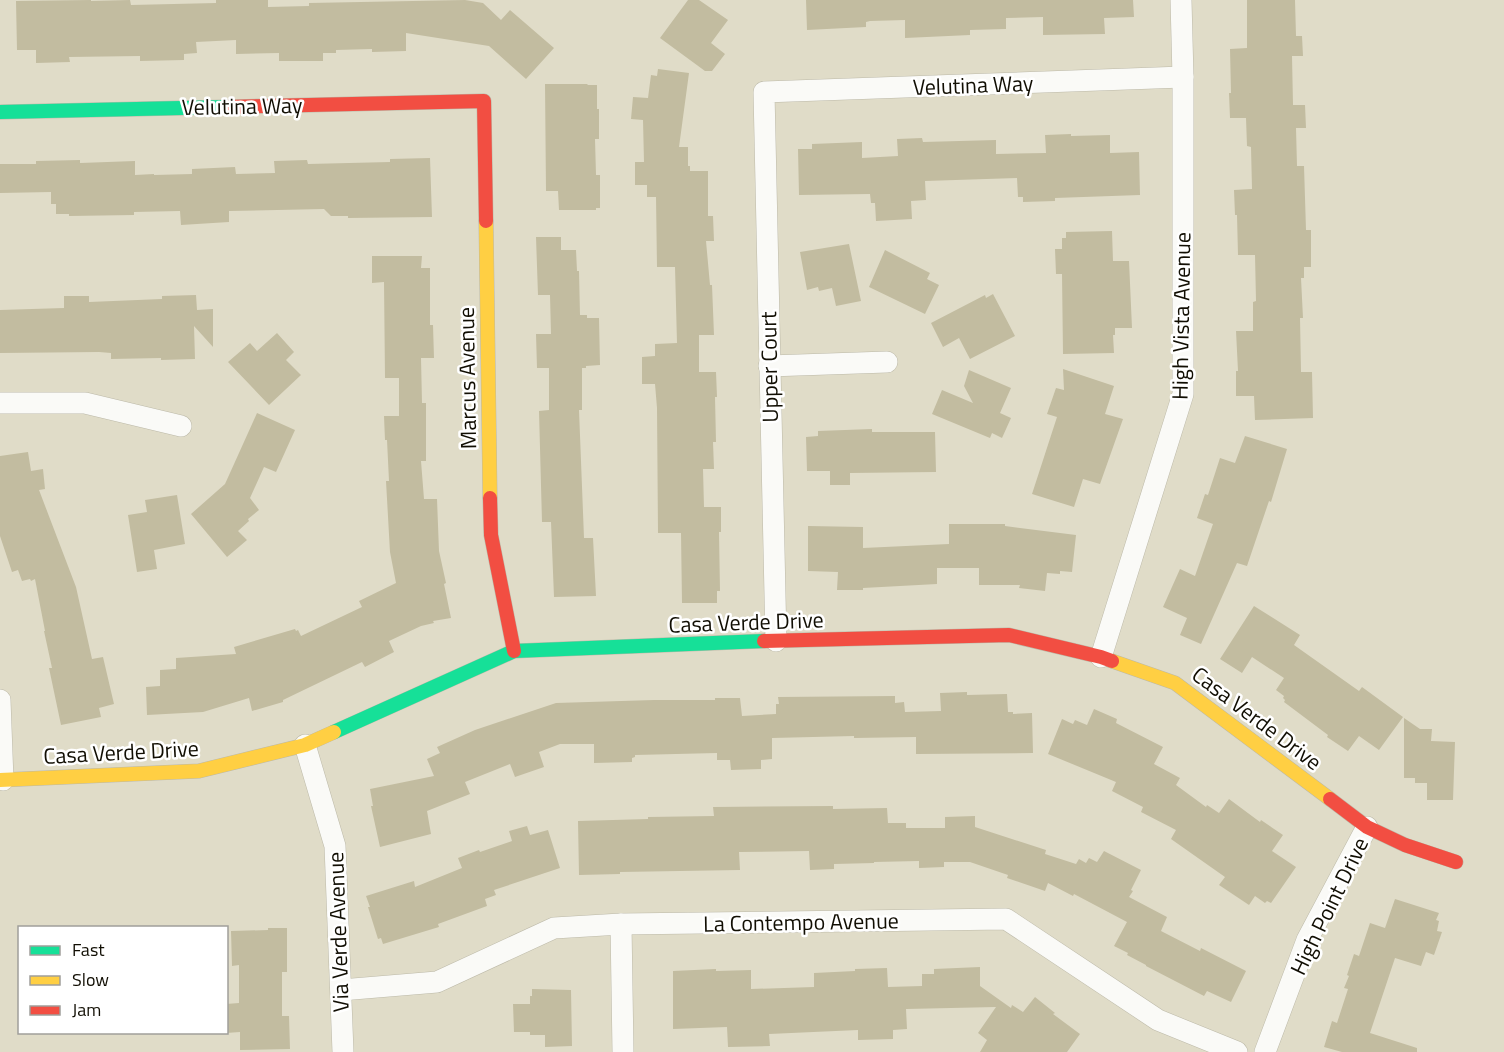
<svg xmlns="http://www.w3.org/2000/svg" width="1504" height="1052" font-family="'Titillium Web',sans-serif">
	<rect width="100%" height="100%" fill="#e0dcc8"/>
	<g fill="#c2bca0">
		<polygon points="91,0 91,1 130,0 131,5 216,3 216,0 268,0 268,7 309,6 309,3 465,0 483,3 501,20 510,10 554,48 526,79 489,46 406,33 406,51 372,52 372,49 336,50 336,53 323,53 323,61 279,61 279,53 236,54 236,40 196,42 197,53 184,54 184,60 140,61 140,56 69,57 70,62 36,63 36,50 17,50 16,1"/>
		<polygon points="688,0 699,0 728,20 711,43 725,54 712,71 705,71 660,38"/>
		<polygon points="806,0 1133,0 1134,17 1104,18 1105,34 1043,35 1043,17 1006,18 1006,29 970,30 970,35 905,38 905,20 870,21 866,22 866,27 807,30"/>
		<polygon points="1247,0 1295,0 1296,36 1302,36 1303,56 1292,56 1293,105 1305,105 1306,128 1296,128 1297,166 1304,166 1306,230 1311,230 1311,267 1304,267 1304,278 1301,278 1303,318 1300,318 1301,372 1312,372 1313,418 1255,420 1254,396 1236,396 1236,371 1238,371 1236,331 1253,331 1253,302 1256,301 1255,255 1238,255 1237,215 1235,215 1234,190 1252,189 1251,147 1247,146 1246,118 1230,118 1229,93 1231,93 1230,49 1247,48"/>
		<polygon points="658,69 689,73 679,147 688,147 688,166 690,166 690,171 708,171 708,216 713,216 714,241 706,241 710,285 712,285 714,335 699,335 699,372 716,372 717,397 715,397 716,442 713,442 714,469 703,469 704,507 721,507 721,532 719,532 720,591 717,591 717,603 682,603 681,533 658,533 657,408 655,384 642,384 642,357 655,356 655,344 677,343 675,267 657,267 656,197 647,197 647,185 635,185 635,162 644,162 643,120 631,119 633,97 648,98 651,75 657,76"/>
		<polygon points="545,84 587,84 588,85 597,85 597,109 599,109 599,139 595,139 596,175 600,175 600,208 596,208 596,210 559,210 558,191 546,191"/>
		<polygon points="1071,134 1071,136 1110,135 1110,153 1139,152 1140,195 1055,198 1055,201 1023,202 1023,197 1018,197 1017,178 925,181 926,200 911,201 912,219 876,221 875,203 871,203 870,194 799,195 798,149 812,149 812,144 862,142 862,158 898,156 897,139 922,138 923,142 996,140 996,154 1046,153 1045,135"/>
		<polygon points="430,158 432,217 348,218 348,216 331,216 324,209 229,211 229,222 181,225 180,211 134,212 134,215 69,216 69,214 56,214 56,204 51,204 51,192 0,193 0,164 36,164 36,161 80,160 80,163 135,161 135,175 154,174 154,175 192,174 192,169 235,167 236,174 275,173 274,161 307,160 308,164 390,162 390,159"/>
		<polygon points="1112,231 1113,261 1129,261 1132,328 1115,328 1115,335 1113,335 1114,353 1063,354 1062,274 1056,274 1055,249 1062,249 1062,238 1066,238 1066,232"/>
		<polygon points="536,237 561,237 561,250 576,250 577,271 579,271 580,315 587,315 587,318 599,318 600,365 586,366 586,368 582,368 582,410 579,410 584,538 593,538 596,596 554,597 551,522 542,522 539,411 549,410 549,368 537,368 536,334 551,334 550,295 538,295"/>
		<polygon points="849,244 861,301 836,306 832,288 819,291 818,287 807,290 800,252"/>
		<polygon points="885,250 930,273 927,279 939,285 925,314 869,287"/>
		<polygon points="372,256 422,256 421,268 430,268 430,325 433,325 434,358 421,358 422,403 426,403 426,461 421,461 424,499 437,499 439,551 446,583 444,584 451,618 433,621 434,623 421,626 389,641 394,652 365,667 362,662 283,700 283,702 252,711 249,698 203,712 147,715 146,687 160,686 160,670 176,669 176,658 236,654 234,647 295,629 296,631 298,630 301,636 362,607 359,601 396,583 390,552 386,481 389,481 387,440 385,440 384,416 399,416 399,378 385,378 384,282 372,283"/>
		<polygon points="993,294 1015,336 970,359 959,338 943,347 931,323 985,295 986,298"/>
		<polygon points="196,295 197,310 213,309 213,347 194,326 195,359 161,360 161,358 111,359 111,353 99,352 0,353 0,310 64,308 64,296 89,296 89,302 162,299 162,296"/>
		<polygon points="277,333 294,352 286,360 301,375 269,405 228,362 250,343 257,351"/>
		<polygon points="1063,369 1114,386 1105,414 1123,419 1100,484 1083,479 1074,507 1032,494 1057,417 1047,414 1056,388 1064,390"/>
		<polygon points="969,370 1011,388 1000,413 1011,418 1002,438 992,433 990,438 932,414 942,390 973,403 964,386"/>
		<polygon points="257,413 295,430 276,472 264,467 250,498 259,510 248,519 249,521 238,531 247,540 227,557 191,514 225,484"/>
		<polygon points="872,429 872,432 935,432 936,472 850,473 850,485 830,485 830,471 807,471 806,437 818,436 818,431"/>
		<polygon points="1245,436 1287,449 1271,502 1269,501 1247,566 1237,563 1201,644 1180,635 1187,618 1163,607 1180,569 1195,576 1213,524 1197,518 1205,494 1208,495 1220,458 1235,463"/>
		<polygon points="28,452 31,471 43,469 45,489 39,490 76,587 92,659 103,657 114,704 99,708 101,717 61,725 49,668 52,668 44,631 45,631 35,579 31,581 30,579 22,581 18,570 12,572 0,536 0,456"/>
		<polygon points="177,495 185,544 154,550 157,569 137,572 128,515 147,512 145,500"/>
		<polygon points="949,524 1005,524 1005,526 1076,535 1072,572 1060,571 1060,574 1047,573 1045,591 1019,588 1020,585 979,585 979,568 937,568 937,584 863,588 863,590 837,590 838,572 808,571 808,526 863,527 863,548 949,544"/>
		<polygon points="1254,606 1300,635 1294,645 1359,691 1362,687 1403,717 1379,750 1359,736 1348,751 1327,737 1328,735 1284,702 1285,700 1283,698 1284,696 1276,690 1284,678 1252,657 1242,673 1220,659"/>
		<polygon points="967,692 967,695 1007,694 1008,712 1013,712 1013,714 1032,713 1033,753 916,754 916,737 854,738 854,736 772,738 772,759 761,760 761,769 731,770 730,760 717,760 717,753 635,755 635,757 632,758 632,762 594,763 594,744 560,744 539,752 544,767 515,777 510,764 465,782 470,794 427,811 431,834 380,847 371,806 373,806 370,789 434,776 427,759 440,753 437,747 475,730 556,703 654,700 715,700 715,698 740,698 742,716 776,714 776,704 779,704 778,697 895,696 895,703 904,702 905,712 941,711 940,693"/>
		<polygon points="1094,709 1117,719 1116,723 1163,747 1154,764 1180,778 1176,785 1206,807 1207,805 1219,813 1229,799 1260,822 1261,820 1283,835 1272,851 1296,867 1271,903 1267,901 1265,903 1255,896 1249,905 1219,885 1225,877 1171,839 1176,830 1141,812 1143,807 1112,791 1116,782 1048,754 1062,719 1073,724 1075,720 1087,725"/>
		<polygon points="1404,718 1420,729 1432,729 1431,741 1455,742 1453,800 1427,800 1427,783 1415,783 1415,778 1404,778"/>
		<polygon points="833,806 833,809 887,808 888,823 906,823 906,828 945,828 945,817 975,816 975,827 1046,850 1045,854 1076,864 1079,859 1086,863 1089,858 1097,862 1104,851 1141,870 1131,890 1133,891 1129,897 1167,917 1161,931 1200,951 1201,948 1246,971 1231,1002 1207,991 1204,996 1146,966 1146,965 1127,955 1128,953 1114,946 1127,922 1074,894 1073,896 1048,883 1045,891 1007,878 1008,875 970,862 944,862 944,867 919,868 919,861 874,862 874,863 834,864 834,869 810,870 809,851 739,852 740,870 620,872 620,874 579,875 578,821 648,819 648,817 714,816 713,807"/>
		<polygon points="527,826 530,835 548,830 560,868 494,890 496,895 485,899 487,906 438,924 439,927 383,944 381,938 378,939 368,907 370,907 366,896 414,881 415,887 462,868 458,858 479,850 480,852 512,841 509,831"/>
		<polygon points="1395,899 1439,913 1436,920 1439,921 1437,931 1442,932 1434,955 1426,952 1421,966 1395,958 1370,1033 1417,1048 1417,1052 1342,1052 1324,1047 1332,1021 1337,1023 1348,989 1344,988 1349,976 1347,975 1354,954 1359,956 1370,923 1385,928"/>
		<polygon points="268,928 287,928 287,972 282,972 282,1016 289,1016 290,1049 240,1050 240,1032 226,1033 226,1004 239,1003 239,965 232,966 231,931 268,930"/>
		<polygon points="980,967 980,986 1011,1008 1012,1005 1023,1012 1035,997 1055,1013 1053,1014 1080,1034 1067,1052 980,1052 987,1040 978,1033 996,1007 906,1009 907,1029 893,1030 893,1039 858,1040 858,1030 769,1034 770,1046 728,1047 727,1027 673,1029 673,971 716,969 716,971 751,970 751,989 814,987 814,973 855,971 855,969 887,968 888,987 922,986 922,974 934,974 934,969"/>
		<polygon points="532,989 571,990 572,1046 545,1047 545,1035 530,1035 530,1032 514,1032 513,1004 530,1004 530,996 532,996"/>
	</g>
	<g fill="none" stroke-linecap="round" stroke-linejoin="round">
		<g stroke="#bcb9a8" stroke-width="22">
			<g id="street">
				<polyline points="769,366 887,362"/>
				<polyline points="0,403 85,403 181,426"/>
				<polyline points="776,641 764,92 1183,77"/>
				<polyline points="1101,657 1183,394 1183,77 1181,0"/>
				<polyline points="0,700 3,780"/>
				<polyline points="305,745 335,846 343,1052"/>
				<polyline points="621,924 623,1052"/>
				<polyline points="341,990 437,982 554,928 621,924 1006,919 1158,1020 1237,1052"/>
				<polyline points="1265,1052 1307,940 1367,827"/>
			</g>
		</g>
		<g stroke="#bcb9a8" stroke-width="15">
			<g id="fast">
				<polyline points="0,112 227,107"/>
				<polyline points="334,732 514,651 764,641"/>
			</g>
		</g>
		<g stroke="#bcb9a8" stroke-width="15">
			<g id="slow">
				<polyline points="486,221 490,498"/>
				<polyline points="1112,661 1175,683 1330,799"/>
				<polyline points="0,780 199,771 305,745 334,732"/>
			</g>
		</g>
		<g stroke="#bcb9a8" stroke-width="15">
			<g id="jam">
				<polyline points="227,107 484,101 486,221"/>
				<polyline points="490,498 491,535 514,651"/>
				<polyline points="764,641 1009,635 1101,657 1112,661"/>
				<polyline points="1330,799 1367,827 1405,845 1456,862"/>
			</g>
		</g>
		<use href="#street" stroke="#fafaf7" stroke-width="21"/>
		<use href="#fast" stroke="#16e098" stroke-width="14"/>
		<use href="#slow" stroke="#ffcf43" stroke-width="14"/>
		<use href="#jam" stroke="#f24e42" stroke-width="14"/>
	</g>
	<g text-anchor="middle" stroke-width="5" stroke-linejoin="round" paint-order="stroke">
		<g font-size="22" fill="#110e03" stroke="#fff">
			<text transform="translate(973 85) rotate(-2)" y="8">Velutina Way</text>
			<text transform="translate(242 106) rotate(-1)" y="8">Velutina Way</text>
			<text transform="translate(1181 316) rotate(-89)" y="8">High Vista Avenue</text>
			<text transform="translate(769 367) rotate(-91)" y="8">Upper Court</text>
			<text transform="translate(467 378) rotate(-91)" y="8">Marcus Avenue</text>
			<text transform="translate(746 622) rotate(-2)" y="8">Casa Verde Drive</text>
			<text transform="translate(1257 718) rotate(37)" y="8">Casa Verde Drive</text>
			<text transform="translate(121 752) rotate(-3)" y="8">Casa Verde Drive</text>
			<text transform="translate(1329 906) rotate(-64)" y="8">High Point Drive</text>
			<text transform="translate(801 922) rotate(-1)" y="8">La Contempo Avenue</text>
			<text transform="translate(338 932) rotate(-92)" y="8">Via Verde Avenue</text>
		</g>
	</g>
	<rect x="18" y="926" width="210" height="108" fill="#ffffff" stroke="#a09f9a" stroke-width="1.5"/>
	<rect x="30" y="946" width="30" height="9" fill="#16e098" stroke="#a09f9a" stroke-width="1.5"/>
	<text x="72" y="956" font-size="18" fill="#110e03">Fast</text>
	<rect x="30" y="976" width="30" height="9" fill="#ffcf43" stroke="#a09f9a" stroke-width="1.5"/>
	<text x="72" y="986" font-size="18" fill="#110e03">Slow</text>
	<rect x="30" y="1006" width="30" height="9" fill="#f24e42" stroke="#a09f9a" stroke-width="1.5"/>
	<text x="72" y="1016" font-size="18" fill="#110e03">Jam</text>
</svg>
